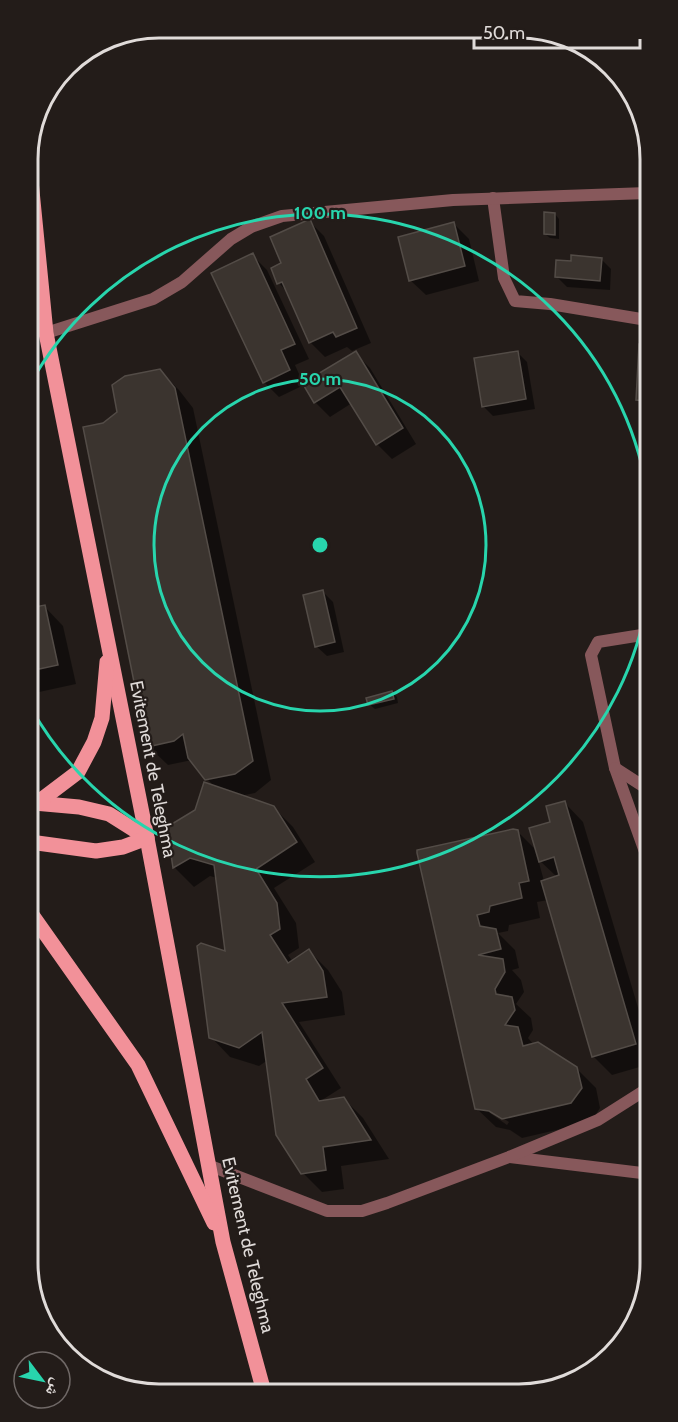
<svg xmlns="http://www.w3.org/2000/svg" width="678" height="1422" font-family="Cabin,'Noto Naskh Arabic',sans-serif">
	<rect width="100%" height="100%" fill="#231c19"/>
	<g fill="#0007" fill-rule="evenodd">
		<polygon points="555,214 559,219 559,239 550,238 545,234"/>
		<polygon points="309,221 324,236 371,343 352,351 347,347 325,357 310,342 288,293 279,283 283,264"/>
		<polygon points="454,224 469,239 479,281 426,295 410,280"/>
		<polygon points="252,255 267,270 309,359 295,365 304,385 279,397 264,382"/>
		<polygon points="601,259 611,269 610,290 567,287 557,277 572,263"/>
		<polygon points="641,345 647,346 647,410 637,399"/>
		<polygon points="517,352 527,362 535,409 493,416 483,406"/>
		<polygon points="355,353 370,368 416,444 392,459 377,444 352,403 330,417 315,402"/>
		<polygon points="159,370 179,390 193,408 271,780 255,793 240,796 273,807 293,827 315,862 274,888 296,923 299,948 288,955 293,962 309,951 328,970 342,992 345,1015 299,1022 341,1088 319,1102 344,1099 363,1118 389,1159 341,1166 344,1189 322,1192 303,1173 268,1060 259,1066 230,1057 211,1037 227,954 217,878 210,876 194,887 175,868 169,828 196,811 215,788 192,760 168,765 148,746 104,424 119,413"/>
		<polygon points="29,440 34,445 29,459"/>
		<polygon points="323,592 333,602 344,652 327,656 316,646"/>
		<polygon points="44,606 63,626 76,684 30,694 29,609"/>
		<polygon points="392,692 397,697 398,703 375,709 370,705 368,699"/>
		<path d="M 564,802 L 583,822 L 650,1048 L 650,1064 L 612,1075 L 593,1056 L 548,900 L 537,902 L 540,918 L 509,925 L 508,931 L 498,933 L 515,950 L 519,968 L 512,970 L 521,980 L 524,992 L 516,1004 L 531,1018 L 533,1030 L 528,1038 L 534,1045 L 576,1068 L 596,1088 L 600,1108 L 591,1122 L 522,1138 L 510,1130 L 496,1127 L 476,1108 L 418,852 L 517,831 L 538,852 ZM 538,859 L 557,877 L 544,881 ZM 490,1110 L 509,1122 L 507,1125 L 490,1113 Z"/>
	</g>
	<g fill="#3b342f" stroke="#534c47" stroke-width="1.5">
		<polygon points="544,212 555,213 555,235 544,234"/>
		<polygon points="310,219 357,328 336,337 333,332 309,343 282,282 277,284 271,268 281,263 270,237"/>
		<polygon points="454,222 465,266 409,281 398,237"/>
		<polygon points="253,253 295,344 281,350 290,370 263,383 211,273"/>
		<polygon points="571,255 602,258 600,281 555,277 556,260 571,261"/>
		<polygon points="639,344 647,344 647,401 636,400"/>
		<polygon points="356,351 403,428 376,445 340,387 314,403 304,386 317,377 316,375"/>
		<polygon points="518,351 526,399 482,407 474,358"/>
		<polygon points="160,369 175,388 253,761 235,774 205,780 188,758 183,734 174,741 147,747 83,427 103,423 117,412 112,385 125,376"/>
		<polygon points="323,590 335,642 315,647 303,595"/>
		<polygon points="45,605 58,665 30,671 29,608"/>
		<polygon points="392,691 394,699 368,705 366,698"/>
		<polygon points="204,782 274,806 297,842 256,869 277,903 280,929 270,935 288,963 309,949 323,971 327,997 282,1003 323,1068 306,1079 319,1101 344,1097 371,1140 323,1147 326,1170 301,1174 276,1135 262,1032 239,1048 209,1038 197,946 201,943 225,951 214,865 190,858 173,868 167,827 195,810"/>
		<polygon points="565,801 636,1044 592,1057 541,881 559,875 554,857 539,862 529,828 550,822 546,806"/>
		<polygon points="513,829 518,830 529,881 519,883 522,898 490,906 489,912 477,915 480,926 496,929 501,949 478,955 503,959 505,972 495,989 496,994 512,997 515,1010 505,1025 518,1027 523,1046 538,1042 577,1067 582,1088 571,1103 502,1119 489,1111 475,1109 417,853 417,850"/>
	</g>
	<g fill="none" stroke-linecap="round" stroke-linejoin="round">
		<g stroke="#87585b" stroke-width="12">
			<polyline points="493,198 504,278 515,301 550,304 647,320"/>
			<polyline points="46,333 153,299 182,282 231,239 251,227 282,216 453,200 647,193"/>
			<polyline points="648,634 598,642 591,655 615,768 649,863"/>
			<polyline points="615,768 649,790"/>
			<polyline points="510,1157 650,1174"/>
			<polyline points="208,1165 327,1211 362,1211 387,1203 509,1157 598,1120 650,1087"/>
		</g>
		<g stroke="#f29199" stroke-width="15">
			<polyline points="28,150 46,333 147,838 223,1242 264,1392"/>
			<polyline points="34,803 79,807 109,814 147,838"/>
			<polyline points="37,803 78,772 94,742 102,718 107,662"/>
			<polyline points="30,842 96,851 123,847 147,838"/>
			<polyline points="30,912 138,1065 214,1223"/>
		</g>
	</g>
	<g fill="none" stroke="#28d5ad" stroke-width="3">
		<circle cx="320" cy="545" r="166"/>
		<path d="M648 597A332 332 0 0 1 31 708M30 384A332 332 0 0 1 647 490"/>
	</g>
	<g text-anchor="middle" stroke-width="4.5" stroke-linejoin="round" paint-order="stroke">
		<g font-size="18" fill="#e0dbd9" stroke="#231c19">
			<text transform="translate(153 769) rotate(79)" y="6">Evitement de Teleghma</text>
			<text transform="translate(248 1245) rotate(77)" y="6">Evitement de Teleghma</text>
		</g>
	</g>
	<path d="M0 0H678V1422H0ZM159 38H519A121 121 0 0 1 640 159V1263A121 121 0 0 1 519 1384H159A121 121 0 0 1 38 1263V159A121 121 0 0 1 159 38Z" fill="#231c19" fill-rule="evenodd"/>
	<path fill="none" stroke="#e0dbd9" stroke-width="3" d="M159 38H519A121 121 0 0 1 640 159V1263A121 121 0 0 1 519 1384H159A121 121 0 0 1 38 1263V159A121 121 0 0 1 159 38Z"/>
	<circle cx="320" cy="545" r="9" fill="#28d5ad" stroke="#231c19" stroke-width="3"/>
	<g font-size="18" text-anchor="middle" font-weight="bold" fill="#28d5ad" stroke="#231c19" stroke-width="4.5" stroke-linejoin="round" paint-order="stroke">
		<text x="320" y="219">100 m</text>
		<text x="320" y="385">50 m</text>
	</g>
	<g transform="translate(42 1380) rotate(122)"><circle r="28" fill="#231c19" stroke="#6f6866" stroke-width="1.5"/>
	<path d="M0-4.5L10 22L0 15L-10 22Z" fill="#28d5ad"/>
	<text y="-9" font-size="16" font-weight="bold" text-anchor="middle" fill="#e0dbd9">ش</text>
	</g>
	<path d="M474 39v9h166v-9" fill="none" stroke="#e0dbd9" stroke-width="3"/>
	<text x="483" y="39" font-size="18" fill="#e0dbd9" stroke="#231c19" stroke-width="4.5" paint-order="stroke">50 m</text>
</svg>
